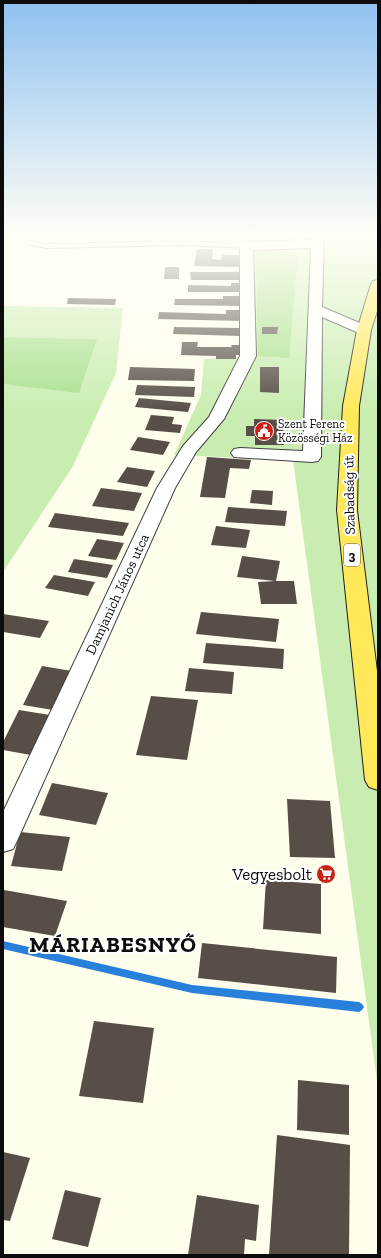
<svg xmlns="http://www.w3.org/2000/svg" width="381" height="1258" font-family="'Zilla Slab',serif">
	<rect width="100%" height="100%" fill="#fffdeb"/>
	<g fill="#c9edb0">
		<polygon points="137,237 378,237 378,1088 293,460 174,455 201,395 204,359 243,357 240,249 176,245 126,246 125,242"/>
		<polygon points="3,306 123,308 116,373 73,466 3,572 3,384 9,385 96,339 3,337"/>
	</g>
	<g fill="#aae08e">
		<polygon points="256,249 298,251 289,358 258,356"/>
		<polygon points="3,337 97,339 79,393 3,384"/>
	</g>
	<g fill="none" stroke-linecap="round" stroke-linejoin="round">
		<polygon fill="#2880db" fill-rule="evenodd" points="3,941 192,985 359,1002 362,1004 364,1007 362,1010 359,1012 192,993 3,949"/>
	</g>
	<g fill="#564e47">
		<polygon points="197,249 213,249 212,259 221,260 222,255 241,255 240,267 194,266"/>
		<polygon points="165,267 179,267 179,279 164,279"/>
		<polygon points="190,272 240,272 241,280 191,280"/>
		<polygon points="231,283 242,283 243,292 188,292 188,285 231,286"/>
		<polygon points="223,296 241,296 241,306 174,305 175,299 223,299"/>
		<polygon points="68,298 116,299 115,305 67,304"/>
		<polygon points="226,310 243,310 243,321 158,319 159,312 226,314"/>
		<polygon points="174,327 240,328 241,336 173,334"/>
		<polygon points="262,327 278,327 277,334 262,334"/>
		<polygon points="182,342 198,342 197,347 232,347 231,345 242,345 242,355 236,355 236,359 216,359 216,356 181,355"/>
		<polygon points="130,367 195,369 194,381 128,380"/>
		<polygon points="260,367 279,367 279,393 260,392"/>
		<polygon points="137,385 195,387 194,397 135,395"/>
		<polygon points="139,398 191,403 188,412 135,407"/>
		<polygon points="151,415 174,417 172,424 182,425 180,433 145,430"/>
		<polygon points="254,419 283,420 284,445 255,445 255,436 246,436 246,426 254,426"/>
		<polygon points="138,437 170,442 163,455 130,450"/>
		<polygon points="207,457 251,460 249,469 230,468 225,498 200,497"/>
		<polygon points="127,467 155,471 147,487 117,482"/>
		<polygon points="101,488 142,493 134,511 92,506"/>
		<polygon points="252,490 273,491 272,505 250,503"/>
		<polygon points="228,507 287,511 285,526 225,522"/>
		<polygon points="55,513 129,523 123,536 48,527"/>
		<polygon points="216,526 250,530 246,548 211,545"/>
		<polygon points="97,539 124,543 116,560 88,556"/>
		<polygon points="242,556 280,561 276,581 294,581 297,604 261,604 258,582 275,581 237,577"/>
		<polygon points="74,559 113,565 107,578 68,572"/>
		<polygon points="54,575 95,582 88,596 45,588"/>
		<polygon points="201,612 279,619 276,642 196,634"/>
		<polygon points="3,614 49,621 40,638 3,632"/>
		<polygon points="206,643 284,649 283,669 203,663"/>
		<polygon points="42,666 72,671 53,710 23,705"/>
		<polygon points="189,668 234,672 232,694 185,691"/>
		<polygon points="151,696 198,700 187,760 136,755"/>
		<polygon points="19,710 50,715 31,755 3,750 3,742"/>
		<polygon points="52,783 108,793 96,825 39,815"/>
		<polygon points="287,799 330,801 335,858 290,857"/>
		<polygon points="20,832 70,837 62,871 11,866"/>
		<polygon points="266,880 321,884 321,934 263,929"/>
		<polygon points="4,890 67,901 55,936 3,927"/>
		<polygon points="202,943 337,957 336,993 198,978"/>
		<polygon points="94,1021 154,1028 143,1103 79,1096"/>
		<polygon points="298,1080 349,1085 349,1135 297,1130"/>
		<polygon points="277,1135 350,1145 349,1255 269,1255"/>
		<polygon points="3,1152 30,1158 10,1221 3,1220"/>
		<polygon points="65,1190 101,1198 88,1247 52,1239"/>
		<polygon points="197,1195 259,1205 256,1241 245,1239 244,1255 188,1255"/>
	</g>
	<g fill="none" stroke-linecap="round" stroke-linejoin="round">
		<g stroke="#3f3f3f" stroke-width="2">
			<g id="lane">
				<polygon points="290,237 297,237 310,245 304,246"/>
				<polygon points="28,241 47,244 183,241 246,244 250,246 246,248 183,245 47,248 26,244 26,242"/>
			</g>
		</g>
		<g stroke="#3f3f3f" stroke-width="2">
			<polygon id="street" points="227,237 239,237 248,242 311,240 312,237 324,237 322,307 369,327 371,330 369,333 364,334 359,333 322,317 321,457 318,461 312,462 234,457 231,453 234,449 240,448 303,451 311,248 253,250 256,356 224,419 196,452 175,488 17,841 13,849 3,852 3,812 157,488 183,446 209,417 240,356 240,248 231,244"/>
		</g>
		<g stroke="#1d1d1d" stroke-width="2">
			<polygon id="primary" points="378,280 378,308 371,330 359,406 357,510 378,679 378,790 369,787 365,780 337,510 343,406 357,330 371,284 373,281"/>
		</g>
		<use href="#lane" fill="#fff" fill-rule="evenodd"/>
		<use href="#street" fill="#fff" fill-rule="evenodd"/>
		<use href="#primary" fill="#ffe95b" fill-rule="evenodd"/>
	</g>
	<linearGradient id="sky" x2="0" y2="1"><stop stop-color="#8fc1f0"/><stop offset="0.57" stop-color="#fffef6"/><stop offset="1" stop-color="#fffef6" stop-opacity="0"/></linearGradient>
	<rect width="381" height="413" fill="url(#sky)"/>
	<defs>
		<g id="civic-disc" transform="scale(1)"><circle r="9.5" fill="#ca2116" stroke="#fff"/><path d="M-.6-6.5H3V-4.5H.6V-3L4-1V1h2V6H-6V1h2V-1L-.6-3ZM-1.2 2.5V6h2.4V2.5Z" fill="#fff"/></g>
		<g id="supermarket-disc" transform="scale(1)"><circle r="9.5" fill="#ca2116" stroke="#fff"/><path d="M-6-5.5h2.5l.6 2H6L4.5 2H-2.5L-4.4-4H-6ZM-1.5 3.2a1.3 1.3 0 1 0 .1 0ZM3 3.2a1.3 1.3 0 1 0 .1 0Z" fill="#fff"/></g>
	</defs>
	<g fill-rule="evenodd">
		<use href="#civic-disc" x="264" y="431"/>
		<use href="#supermarket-disc" x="326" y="874"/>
	</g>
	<g text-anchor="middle" stroke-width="4" stroke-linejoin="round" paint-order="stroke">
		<g font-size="12" fill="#0c0c0c" stroke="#fff" text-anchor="start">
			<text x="278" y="428">Szent Ferenc<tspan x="278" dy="14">Közösségi Ház</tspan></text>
		</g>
		<rect fill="#fff" stroke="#555" stroke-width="1" x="344" y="544" width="16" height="22" rx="3"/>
		<g font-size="13" font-weight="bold" fill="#0c0c0c">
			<text x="352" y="560">3</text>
		</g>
		<g font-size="14" fill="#0c0c0c" stroke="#fff">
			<text transform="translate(349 495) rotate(-91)" y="5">Szabadság út</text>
			<text transform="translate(117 594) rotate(-65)" y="5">Damjanich János utca</text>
		</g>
		<g font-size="17" fill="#0c0c0c" stroke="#fff" text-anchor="end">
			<text x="312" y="880">Vegyesbolt</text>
		</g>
		<g font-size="22" font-weight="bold" letter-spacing="1" fill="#0c0c0c" stroke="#fff">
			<text x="113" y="952">MÁRIABESNYŐ</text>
		</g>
	</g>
	<rect width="381" height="1258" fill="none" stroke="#0c0c0c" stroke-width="8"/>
</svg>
